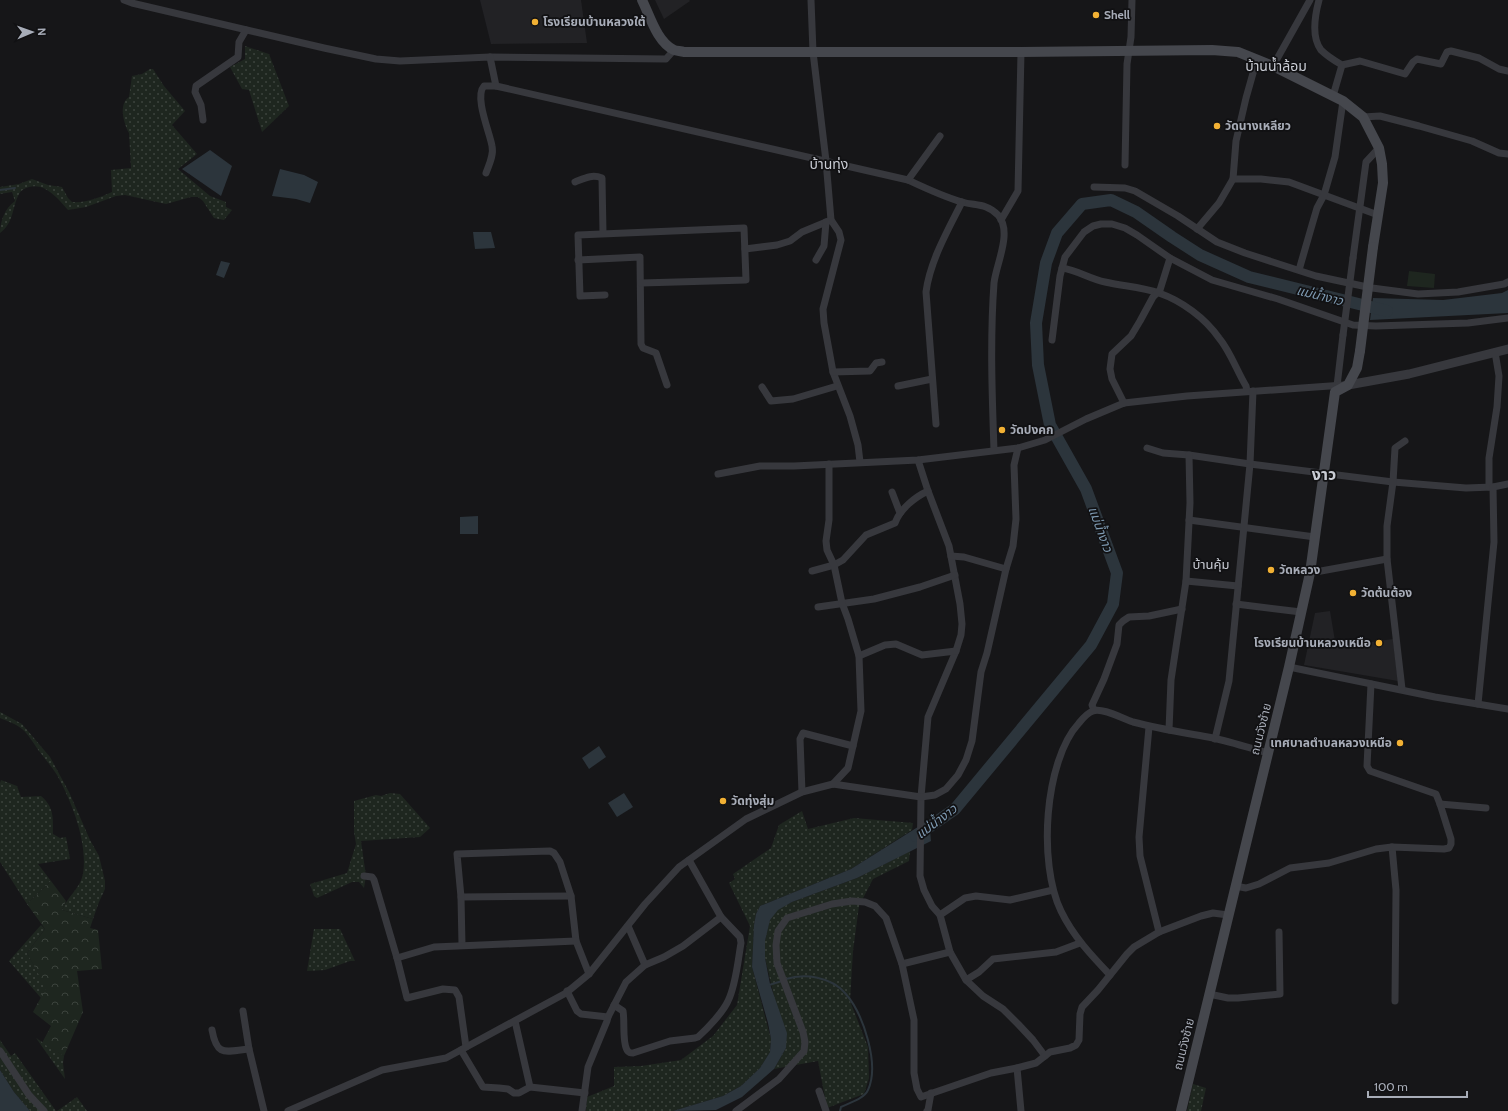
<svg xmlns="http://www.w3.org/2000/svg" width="1508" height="1111" font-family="Cabin,'Noto Sans Thai',sans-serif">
	<defs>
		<pattern id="grass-dots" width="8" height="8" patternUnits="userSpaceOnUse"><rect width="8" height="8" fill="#1e261f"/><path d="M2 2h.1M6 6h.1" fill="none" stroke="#3c433d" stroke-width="1.8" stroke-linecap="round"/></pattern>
		<pattern id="forest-crowns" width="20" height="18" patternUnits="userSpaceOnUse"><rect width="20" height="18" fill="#1e261f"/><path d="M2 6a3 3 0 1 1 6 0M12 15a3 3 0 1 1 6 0" fill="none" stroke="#3c433d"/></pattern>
	</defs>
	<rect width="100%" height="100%" fill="#161618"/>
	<g fill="#222225">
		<polygon points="480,0 581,0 587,43 491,44"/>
		<polygon points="655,0 689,0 690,1 664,19"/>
		<polygon points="1330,611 1336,647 1393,639 1398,681 1304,665 1315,613"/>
	</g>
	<g fill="url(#grass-dots)">
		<polygon points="245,46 269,54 289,106 262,132 249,90 242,89 230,67 245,59"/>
		<path d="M 150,69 L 153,69 L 164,86 L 185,111 L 172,125 L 197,154 L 178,169 L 210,196 L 226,202 L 226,207 L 232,210 L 224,220 L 214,218 L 203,201 L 198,197 L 191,197 L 166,204 L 125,195 L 116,196 L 86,207 L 68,210 C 58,199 46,183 29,187 C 25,188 21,190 19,194 C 12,207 14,223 0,233 C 0,221 5,208 15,201 L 12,192 L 0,194 L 0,187 L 19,184 L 32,179 L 48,185 L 62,187 L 68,198 L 72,202 C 87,203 98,198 112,192 L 111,170 L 131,168 L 129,133 C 124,124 118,104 129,97 L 132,76 L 142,74 Z"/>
		<path d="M 0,712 L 22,724 L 50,757 L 69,792 L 90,840 L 99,856 L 105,881 L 105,889 L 99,902 L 93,919 L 62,910 C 67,897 80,889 83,874 C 88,843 72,802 57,775 C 52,767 45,759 39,751 C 34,744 28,734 22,729 C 16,724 7,721 0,718 Z"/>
		<path d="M 1,780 L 17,786 L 21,797 L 41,796 C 54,807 53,817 53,834 L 60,838 L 66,837 L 70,859 L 38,864 L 51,881 L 27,904 L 0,862 L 0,783 Z"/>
		<polygon points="390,793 400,794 430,828 420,837 361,841 366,876 364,888 359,882 352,882 317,898 314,896 310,884 347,873 356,844 354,832 354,801 376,795 381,796"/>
		<polygon points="802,811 808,829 854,818 913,823 912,830 851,869 760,906 756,914 754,925 752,967 771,1039 770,1052 760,1068 741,1086 723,1096 673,1111 586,1111 587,1097 614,1086 614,1067 641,1066 681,1060 713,1036 737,1005 750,926 729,883 735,879 733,874 771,848 779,825"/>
		<polygon points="910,851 909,861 873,879 859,906 853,951 850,1001 868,1047 869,1078 864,1094 827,1108 818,1061 774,1069 786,1048 765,958 765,941 770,919 778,909 792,902 857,878"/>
		<polygon points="41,925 45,929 27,953 47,988 41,998 9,961"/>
		<polygon points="314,929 340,929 355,961 350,961 325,970 307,971"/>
		<polygon points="36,1038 64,1056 63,1063 65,1079"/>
		<polygon points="0,1040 11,1056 15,1053 56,1111 30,1111 14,1092 0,1070"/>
		<polygon points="1193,1084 1206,1088 1201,1111 1187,1111"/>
		<polygon points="77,1097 87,1111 57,1111"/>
	</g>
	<polygon fill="url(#forest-crowns)" points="51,881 66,901 62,910 93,919 90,928 98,930 102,969 77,971 83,1012 64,1056 42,1043 51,1026 33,1012 46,988 27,953 45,929 27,904"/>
	<polygon fill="#1e261f" points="1409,271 1435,274 1434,288 1407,286"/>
	<g fill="#2c353c">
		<polygon points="210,150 232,166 221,196 182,169"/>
		<polygon points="280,169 304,175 318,182 310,203 296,199 272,196"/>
		<polygon points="473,232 491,232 495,248 475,249"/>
		<polygon points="221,261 230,263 224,278 216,275"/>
		<polygon points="1508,290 1508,313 1370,320 1373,298 1443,300 1502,293"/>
		<polygon points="478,516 478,534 460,534 460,517"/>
		<polygon points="599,746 606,757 589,769 582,758"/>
		<polygon points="624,793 633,807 617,817 608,803"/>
		<polygon points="929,820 931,841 857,878 792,902 778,910 770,920 765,941 765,958 770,984 787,1033 786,1048 774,1069 742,1097 716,1110 673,1111 723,1096 741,1086 760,1068 770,1052 771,1039 768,1023 752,967 754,925 756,914 760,906 851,869"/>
		<polygon points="0,1070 14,1092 30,1111 0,1111"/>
	</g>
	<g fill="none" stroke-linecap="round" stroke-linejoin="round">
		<g stroke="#2c353c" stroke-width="2">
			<polyline points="0,190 15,188"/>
			<path d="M 786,979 C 805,973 831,977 845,993 C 863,1013 880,1064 868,1090 C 864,1099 849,1103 841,1107 L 840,1111"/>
			<polyline points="769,985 782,981"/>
		</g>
		<polyline stroke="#2c353c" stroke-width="12" points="916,836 955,809 1091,645 1113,604 1117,573 1086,489 1050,425 1038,365 1036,323 1046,263 1057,233 1082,204 1111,200 1136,212 1172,237 1200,255 1249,277 1387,311"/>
		<g stroke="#37383d" stroke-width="7">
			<polyline points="124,0 132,3 324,48 376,59 400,61 490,57 666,59 674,50"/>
			<polyline points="811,0 813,52 826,161 831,220 839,232 841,240 823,309 824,323 833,372 850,416 858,445 860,462"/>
			<path d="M 1319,0 C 1315,15 1311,37 1321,50 C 1327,56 1335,61 1342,65 L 1360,61 L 1405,74 L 1413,62 L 1417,59 L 1441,64 L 1447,52 L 1451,51 L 1479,58 L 1499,69 L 1508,71"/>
			<path d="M 490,57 L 496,86 L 908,180 C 925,188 944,197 962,202 C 976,206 986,203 998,215 C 1013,232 996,264 994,283 C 990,338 992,394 994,450"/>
			<polyline points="1273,66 1310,0"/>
			<polyline points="1333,96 1342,65"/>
			<polyline points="1363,117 1380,116 1419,126 1472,141 1499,153 1508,154"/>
			<polyline points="203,120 201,105 195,92 196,86 238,57 239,42 246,30"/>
			<polyline points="1125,165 1127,64 1131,37 1132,0"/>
			<path d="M 486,173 C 489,165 494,155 492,146 C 490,133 474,97 484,86 L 496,86"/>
			<polyline points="1233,179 1261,179 1289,182 1378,215"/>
			<polyline points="908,180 940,136"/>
			<path d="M 575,182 C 585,178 592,174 602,178 L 603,233"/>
			<polyline points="1094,187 1125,188 1135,191 1178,216 1217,242 1245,253 1316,276 1372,288 1418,294 1458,292 1504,284 1508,282"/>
			<polyline points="1001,220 1018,191 1021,52"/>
			<polyline points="1197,229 1219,203 1233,179 1236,141 1246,98 1257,59"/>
			<polyline points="745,249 777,245 790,241 802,232 831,220"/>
			<polyline points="1353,258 1366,162 1379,148"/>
			<polyline points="578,260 640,257 641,344 643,348 656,353 667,385"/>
			<polyline points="816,260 824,246 826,222"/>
			<path d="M 1062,268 C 1077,270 1090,279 1105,282 C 1122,286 1142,287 1159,293 C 1182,301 1205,318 1219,338 C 1230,351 1237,371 1246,386 L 1247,391"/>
			<polyline points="1299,270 1312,225 1317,208 1324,195 1335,157 1343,101"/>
			<polyline points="605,295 580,296 578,235 744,228 746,280 641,283"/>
			<polyline points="1052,340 1060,276 1065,257 1084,232 1093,226 1101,224 1112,224 1125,228 1137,235 1170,258 1212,280 1278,299 1353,325 1376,326 1468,323 1508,318"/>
			<polyline points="833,372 870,371 876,363 882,362"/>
			<polyline points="898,386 932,379"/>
			<polyline points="1337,386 1343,335"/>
			<polyline points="762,387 771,401 793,399 837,386"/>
			<polyline points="1124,403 1112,379 1110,369 1112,354 1131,336 1140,321 1153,297 1160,290 1170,258"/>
			<path d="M 936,424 L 926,292 C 930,261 948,230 962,202"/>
			<polyline points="1147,448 1163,453 1189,455 1250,464 1393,482 1466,488 1493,487 1508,484"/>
			<polyline points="918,460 928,491 949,546 960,604 962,624 961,635 956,651 928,717 921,797 920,876 924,890 932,906 940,915 950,952 966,980 983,996 1003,1009 1018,1024 1033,1040 1045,1056"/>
			<polyline points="718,474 760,466 794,466 918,460 1018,448 1045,440 1086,419 1124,403 1187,396 1344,385"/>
			<polyline points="1489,487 1489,458 1497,407 1499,376 1495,352"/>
			<polyline points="892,492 900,513"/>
			<polyline points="1189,520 1315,537"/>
			<polyline points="951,556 964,557 1006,569"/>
			<path d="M 812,571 L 834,565 L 843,560 L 866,535 L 895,523 C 900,509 915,497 928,491"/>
			<polyline points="1310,573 1387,559"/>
			<polyline points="1186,581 1238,586"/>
			<polyline points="1236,604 1301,612"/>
			<polyline points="818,607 874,599 920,587 955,575"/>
			<polyline points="859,656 885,645 896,644 922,655 956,651"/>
			<polyline points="1289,667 1435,697 1508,709"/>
			<polyline points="1402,689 1387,559 1387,526 1393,482 1395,448 1405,441"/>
			<polyline points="1478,704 1494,542 1493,487"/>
			<polyline points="1094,710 1092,705 1104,679 1117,644 1119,625 1123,621 1129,617 1149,616 1182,609"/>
			<polyline points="1149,727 1139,837 1140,856 1159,932"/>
			<polyline points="1169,730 1171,680 1186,581 1190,503 1189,455"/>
			<polyline points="1215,739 1229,681 1250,464 1253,391"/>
			<polyline points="833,784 848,768 853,746"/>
			<polyline points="802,792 800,739 803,733 853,746 861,711 859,656 848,619 842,603 834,565 827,550 826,541 829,520 829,464"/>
			<polyline points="1440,804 1486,808"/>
			<polyline points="1392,847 1396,890 1395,1001"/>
			<polyline points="364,876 372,877 374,880 397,958 407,998 443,989 455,990 459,997 466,1047"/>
			<polyline points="1235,886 1246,888 1259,884 1290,868 1329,863 1376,849 1392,847 1444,849 1449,848 1451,844 1451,839 1440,804 1436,794 1370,771 1367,766 1371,684"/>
			<polyline points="461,897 571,896"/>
			<polyline points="940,915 965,898 976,896 1010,900 1053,890"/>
			<polyline points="628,926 645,965"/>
			<polyline points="462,945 461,897 457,854 550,851 554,853 560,862 571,896 576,941 589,974"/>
			<polyline points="397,958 434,947 576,941"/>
			<polyline points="902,964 950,952"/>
			<path d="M 1110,975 C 1091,955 1073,936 1061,911 C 1038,864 1044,761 1079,723 C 1083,718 1087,713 1093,711 C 1102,707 1123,719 1133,722 C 1159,729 1186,733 1213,738 C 1231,742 1250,748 1268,753"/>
			<polyline points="966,980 979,972 993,959 1056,952 1080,943"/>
			<polyline points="567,991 577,1011 581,1014 608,1017"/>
			<polyline points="1209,994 1228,998 1238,998 1280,994 1279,932"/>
			<path d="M 614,1005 L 623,1011 C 625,1021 622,1042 627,1050 C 629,1053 630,1053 633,1053 L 670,1041 L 695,1038 L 698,1037 C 708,1028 723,1012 728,1001 C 736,985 738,960 741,943 L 740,937 L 721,917"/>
			<polyline points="243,1011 249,1049 264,1111"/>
			<path d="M 212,1030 C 217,1058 226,1051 249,1049"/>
			<polyline points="461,1050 483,1087 499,1088 508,1089 514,1093 519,1093 530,1087 515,1021"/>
			<polyline points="0,1051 29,1095 44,1111"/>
			<polyline points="1017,1068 1021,1111"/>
			<polyline points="530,1087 585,1093"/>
			<polyline points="819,1091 826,1111"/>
			<polyline points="288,1111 382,1070 446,1058 566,993 589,974 645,904 679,867 746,819 802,792 833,784 921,797 935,795 946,789 958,775 966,760 972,741 981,672 987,653 1006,569 1013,546 1016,519 1014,465 1018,448"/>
			<polyline points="582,1111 588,1067 607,1021 608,1017 626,982 645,965 664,957 683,946 721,917 689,860"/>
			<polyline points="736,1111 779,1079 804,1051 805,1042 803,1032 777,963 776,945 778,931 787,918 832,904 852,901 865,902 875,906 886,918 902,964 914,1020 914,1073 917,1089 921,1097 991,1073 1017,1068 1036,1063 1050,1052 1070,1048 1076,1045 1079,1040 1080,1014 1082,1007 1098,990 1127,954 1134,947 1159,932 1201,916 1213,913 1228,915"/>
			<polyline points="927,1111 928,1110 931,1093"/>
		</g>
		<polyline stroke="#37383d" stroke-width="9" points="1348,385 1409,374 1508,349"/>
		<g stroke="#45474d" stroke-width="10">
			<path d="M 642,0 C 650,16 657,42 674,50 C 677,51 681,51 684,52 L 1021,52 L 1212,50 L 1238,52 L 1273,66 L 1343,101 L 1363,117 L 1379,148 L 1382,164 L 1383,183 L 1373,247"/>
			<polyline points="1181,1111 1289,667 1310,573 1335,392 1348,385 1357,368 1360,351"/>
		</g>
		<polyline stroke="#37383d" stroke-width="7" points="1343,335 1353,258"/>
		<polyline stroke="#45474d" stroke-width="10" points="1360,351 1373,247"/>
	</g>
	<g fill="#f2b134" stroke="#111113" stroke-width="1.5">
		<circle cx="1096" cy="15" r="4"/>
		<circle cx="535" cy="22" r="4"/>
		<circle cx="1217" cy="126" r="4"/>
		<circle cx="1002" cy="430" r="4"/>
		<circle cx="1271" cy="570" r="4"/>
		<circle cx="1353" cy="593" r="4"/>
		<circle cx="1379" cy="643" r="4"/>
		<circle cx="1400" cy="743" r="4"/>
		<circle cx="723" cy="801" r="4"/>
	</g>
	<g text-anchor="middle" stroke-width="3.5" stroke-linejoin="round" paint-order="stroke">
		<g font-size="12" font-weight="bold" fill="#a8adb8" stroke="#111113" text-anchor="start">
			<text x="1104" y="19">Shell</text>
			<text x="543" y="26">โรงเรียนบ้านหลวงใต้</text>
			<text x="1225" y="130">วัดนางเหลียว</text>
			<text x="1010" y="434">วัดปงคก</text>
			<text x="1279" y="574">วัดหลวง</text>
			<text x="1361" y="597">วัดต้นต้อง</text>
			<text x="1371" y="647" text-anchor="end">โรงเรียนบ้านหลวงเหนือ</text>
			<text x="1392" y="747" text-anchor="end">เทศบาลตำบลหลวงเหนือ</text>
			<text x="731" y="805">วัดทุ่งสุ่ม</text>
		</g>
		<g font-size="12" fill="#a8adb8" stroke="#111113">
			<text transform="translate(1261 729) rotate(-76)" y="4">ถนนวังซ้าย</text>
			<text transform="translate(1184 1044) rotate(-76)" y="4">ถนนวังซ้าย</text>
		</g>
		<g font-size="13" font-style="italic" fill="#7f9bb3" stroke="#111113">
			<text transform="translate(1320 295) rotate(14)" y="5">แม่น้ำงาว</text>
			<text transform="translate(1101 529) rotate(70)" y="5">แม่น้ำงาว</text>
			<text transform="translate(936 821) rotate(-37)" y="5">แม่น้ำงาว</text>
		</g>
		<g font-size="13" fill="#c9ccd4" stroke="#111113">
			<text x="1211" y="569">บ้านคุ้ม</text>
		</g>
		<g font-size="14" fill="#c9ccd4" stroke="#111113">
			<text x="1276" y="71">บ้านน้ำล้อม</text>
			<text x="829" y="169">บ้านทุ่ง</text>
		</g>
		<g font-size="16" font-weight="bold" fill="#c9ccd4" stroke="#111113">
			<text x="1324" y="480">งาว</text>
		</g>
	</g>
	<g transform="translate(32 32) rotate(88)" stroke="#111113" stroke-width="3" paint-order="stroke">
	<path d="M0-3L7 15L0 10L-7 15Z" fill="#a8adb8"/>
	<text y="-6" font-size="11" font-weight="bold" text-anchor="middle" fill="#a8adb8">N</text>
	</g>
	<path d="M1368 1091v6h99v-6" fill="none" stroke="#a8adb8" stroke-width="2"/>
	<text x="1374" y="1091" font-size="12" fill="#a8adb8" stroke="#111113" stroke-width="3" paint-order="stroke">100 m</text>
</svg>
